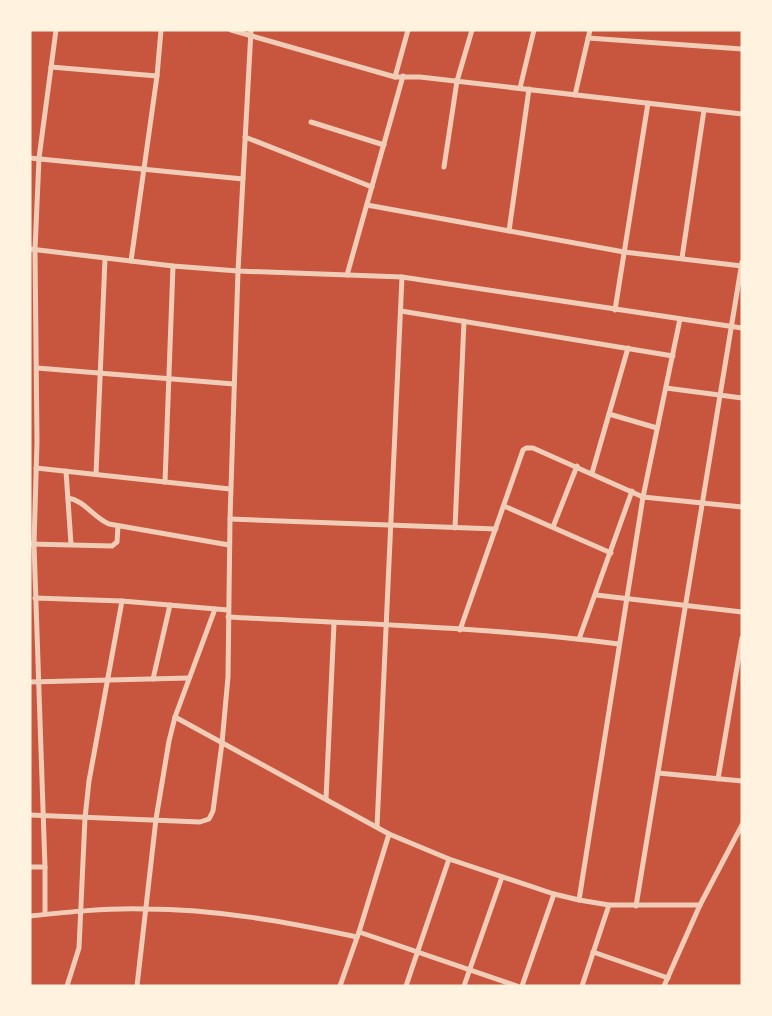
<svg xmlns="http://www.w3.org/2000/svg" width="772" height="1016" font-family="'DejaVu Sans',sans-serif">
	<rect width="100%" height="100%" fill="#c8553d"/>
	<g fill="none" stroke-linecap="round" stroke-linejoin="round">
		<g stroke="#f1ccb7" stroke-width="5">
			<polyline points="231,30 395,77 420,77 742,114"/>
			<polyline points="588,38 742,49"/>
			<polyline points="51,67 157,76"/>
			<polyline points="395,77 408,30"/>
			<polyline points="520,88 534,30"/>
			<polyline points="575,95 590,30"/>
			<polyline points="311,122 384,145"/>
			<polyline points="245,137 372,187"/>
			<polyline points="30,158 243,179"/>
			<polyline points="444,167 457,81 472,30"/>
			<polyline points="367,205 624,252 742,266"/>
			<polyline points="509,231 529,89"/>
			<polyline points="30,249 173,266 238,271 402,277 742,328"/>
			<polyline points="682,258 704,110"/>
			<polyline points="131,261 157,76 161,30"/>
			<polyline points="347,275 403,76"/>
			<polyline points="615,310 648,103"/>
			<polyline points="401,311 673,356"/>
			<polyline points="37,368 234,384"/>
			<polyline points="666,388 742,398"/>
			<polyline points="609,414 657,428"/>
			<polyline points="36,468 230,489"/>
			<polyline points="66,471 71,544"/>
			<polyline points="592,473 628,348"/>
			<polyline points="96,474 105,259"/>
			<polyline points="165,482 173,266"/>
			<path d="M 68,498 C 84,500 94,518 109,524 L 229,545"/>
			<polyline points="504,506 611,553"/>
			<polyline points="230,519 496,529"/>
			<polyline points="553,527 577,466"/>
			<polyline points="455,528 464,321"/>
			<polyline points="30,544 112,546 117,542 118,526"/>
			<polyline points="596,595 742,612"/>
			<polyline points="35,598 122,601 228,610"/>
			<path d="M 228,617 C 358,624 490,627 619,644"/>
			<polyline points="460,630 523,450 526,448 533,448 643,497 742,507"/>
			<polyline points="579,639 632,491"/>
			<polyline points="153,679 170,605"/>
			<polyline points="30,682 189,678"/>
			<polyline points="175,717 389,834 449,859 554,894 579,900 609,905 700,905"/>
			<polyline points="658,773 742,781"/>
			<polyline points="718,779 742,638"/>
			<polyline points="326,799 334,623"/>
			<polyline points="30,815 200,822 209,819 213,811 222,743 228,677 230,519 238,271 251,30"/>
			<polyline points="377,827 402,277"/>
			<polyline points="30,867 45,867"/>
			<polyline points="579,900 643,497 680,319"/>
			<polyline points="636,906 742,262"/>
			<polyline points="45,914 45,867 34,544 37,442 35,250 39,158 56,30"/>
			<path d="M 30,916 C 68,912 106,908 144,909 C 216,909 288,922 357,937"/>
			<polyline points="359,932 517,986"/>
			<polyline points="593,952 668,978"/>
			<polyline points="67,986 79,948 85,818 89,781 122,601"/>
			<polyline points="137,986 156,819 169,741 175,717 215,609"/>
			<polyline points="340,986 359,932 389,834"/>
			<polyline points="406,986 449,859"/>
			<polyline points="464,986 502,877"/>
			<polyline points="522,986 554,894"/>
			<polyline points="582,986 609,905"/>
			<polyline points="664,986 700,905 742,825"/>
		</g>
	</g>
	<rect width="772" height="1016" fill="none" stroke="#fff3e0" stroke-width="63"/>
</svg>
